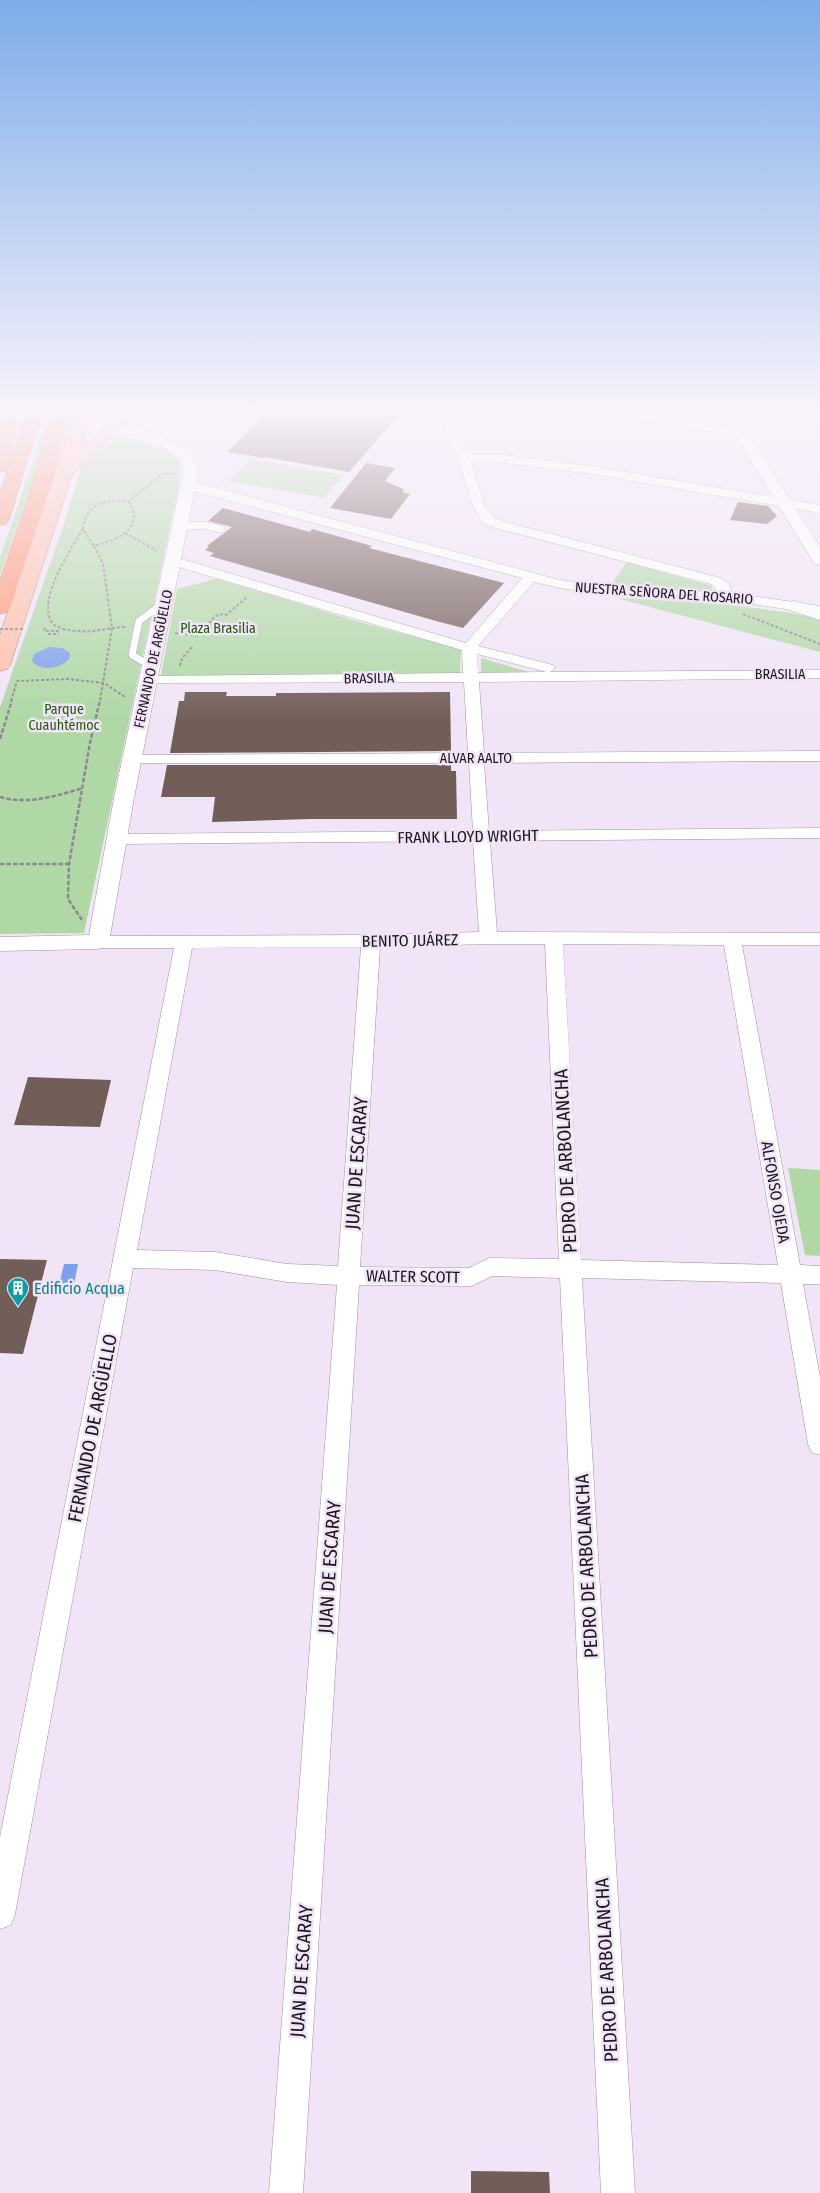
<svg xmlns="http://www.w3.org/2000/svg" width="820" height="2193" font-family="'Fira Sans Condensed',sans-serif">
	<rect width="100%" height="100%" fill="#f1e4f6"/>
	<g fill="#afd8a5">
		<polygon points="49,414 54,414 42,457 0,575 0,558"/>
		<polygon points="120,436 167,450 180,459 178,490 84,933 0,934 0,707 63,527 82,464"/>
		<polygon points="251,459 344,475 324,498 229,481"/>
		<polygon points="627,562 712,586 712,592 609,587"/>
		<polygon points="219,578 359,622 461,649 460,673 161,676 177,589"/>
		<path d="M 616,598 C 685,601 752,605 820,618 L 820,652 Z"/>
		<polygon points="481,658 532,673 481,674"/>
		<polygon points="788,1168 820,1170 820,1256 805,1255"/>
	</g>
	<g fill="#7ca0ea">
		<path d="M 49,647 L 62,648 L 70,653 L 69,659 C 60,669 41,672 32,661 L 34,654 Z"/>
		<polygon points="64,1264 78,1264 73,1289 58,1289"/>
	</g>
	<g fill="#725e59">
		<polygon points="265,414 326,416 400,414 349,472 265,457 263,458 227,452"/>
		<polygon points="366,463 395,468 385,481 403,489 404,493 410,494 391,519 330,508"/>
		<polygon points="738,502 768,506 777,516 767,524 730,520"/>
		<polygon points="223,508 310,532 312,529 372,546 369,548 504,583 463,628 436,621 210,556 214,553 205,550 209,547 207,546 232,527 208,521"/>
		<polygon points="185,692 227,692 226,696 276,696 276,693 292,693 450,692 451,751 170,753 179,701 184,701"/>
		<polygon points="167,765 451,765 451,771 456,771 457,819 310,819 212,822 215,797 161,797"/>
		<polygon points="28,1077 111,1080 100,1127 14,1125"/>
		<polygon points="0,1259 47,1260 23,1354 0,1353"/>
		<polygon points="471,2171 549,2172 550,2193 471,2193"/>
	</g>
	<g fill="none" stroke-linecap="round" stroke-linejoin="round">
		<g stroke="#9d91a1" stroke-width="8">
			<g id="service">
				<polyline points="135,436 160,414"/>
				<polyline points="181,527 202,525 221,529"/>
				<polyline points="151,666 132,655 139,621 164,603"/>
			</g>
		</g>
		<g stroke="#9d91a1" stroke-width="1">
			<g id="minor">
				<path d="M 439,414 L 451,414 L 468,454 L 497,454 L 591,466 L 820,505 L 820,513 L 591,474 L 497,462 L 471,462 L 485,506 L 493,517 L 505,522 L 721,578 L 730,585 L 732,593 L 820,606 L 820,614 L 725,600 L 616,596 L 559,588 L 534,582 L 478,646 L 553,665 L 555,668 L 550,672 L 820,670 L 820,678 L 479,682 L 484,753 L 820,751 L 820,761 L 484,763 L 489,831 L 820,828 L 820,838 L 490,841 L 497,932 L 820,933 L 820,945 L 742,945 L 800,1265 L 820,1266 L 820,1284 L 803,1284 L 820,1377 L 820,1455 L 811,1452 L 808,1444 L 781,1283 L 582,1278 L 635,2193 L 601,2193 L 560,1278 L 492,1276 L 472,1286 L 359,1285 L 303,2193 L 269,2193 L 337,1285 L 287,1282 L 215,1270 L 133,1268 L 15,1914 L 11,1925 L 0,1929 L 0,1837 L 174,948 L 98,948 L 92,946 L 89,942 L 92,938 L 98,936 L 371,935 L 479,932 L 473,841 L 116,844 L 110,843 L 108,839 L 110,835 L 116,834 L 473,831 L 469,763 L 127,763 L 125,760 L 127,757 L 133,755 L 468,753 L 464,682 L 144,683 L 142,680 L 144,677 L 149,676 L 463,673 L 462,650 L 168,564 L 166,561 L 168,558 L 178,558 L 466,643 L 522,578 L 185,489 L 183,486 L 189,482 L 209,486 L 560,580 L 616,588 L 718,592 L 711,584 L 495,528 L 483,523 L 473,506 L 458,458 ZM 477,654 L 543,671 L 546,672 L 478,673 ZM 488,944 L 545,944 L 559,1259 L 489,1258 L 469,1268 L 360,1267 L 380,947 ZM 563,944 L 724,945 L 778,1265 L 581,1260 ZM 361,947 L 338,1266 L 287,1264 L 215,1252 L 137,1250 L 192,948 Z"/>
				<polygon points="611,414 643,414 740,428 746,432 740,436 616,417"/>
			</g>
		</g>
		<g stroke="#9d91a1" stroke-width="1">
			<g id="tertiary">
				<polygon points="722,414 736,414 820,547 820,565 814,563 812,560"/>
				<path d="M 110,426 C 137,432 197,437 198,473 L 134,798 L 109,942 L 106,947 L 98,949 L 0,951 L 0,937 L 89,935 L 114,798 L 183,473 L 181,461 C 164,441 129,439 105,433 L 103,430 Z"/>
				<polygon points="795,601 820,609 820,620 789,610 787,606 789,602"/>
			</g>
		</g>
		<g stroke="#af6a55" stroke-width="1">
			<polygon id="primary" points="75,414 91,414 81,449 119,414 137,414 72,475 10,665 7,669 0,671 0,635"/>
		</g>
		<g stroke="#af6a55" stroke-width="1">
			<g id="motorway">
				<polygon points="3,414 19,414 8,467 6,471 0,472 0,425"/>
				<polygon points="26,414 42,414 9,520 6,524 0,525 0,493"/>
				<polygon points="53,414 69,414 48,493 10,608 7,612 0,614 0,580 30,493"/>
			</g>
		</g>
		<g stroke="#8f8693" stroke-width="2" stroke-dasharray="3 2" stroke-linecap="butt">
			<path d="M 83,529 C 87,501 105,500 129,501"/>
			<polyline points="125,533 157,551"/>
			<polyline points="94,546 103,564 112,628 100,701"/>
			<polyline points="743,614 820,644"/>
			<path d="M 125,627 C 109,627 95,633 79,631 C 71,631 55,629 51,621 C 38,597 71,549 83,529 L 94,546 C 108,542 134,535 134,517 C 134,511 131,506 129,501 L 164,473 L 173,474"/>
			<polyline points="45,628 44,631 60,631"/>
			<polyline points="207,628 211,620 219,614 226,615 247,597"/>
			<polyline points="175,633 199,636"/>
			<polyline points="48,634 59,634"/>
			<polyline points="180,666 182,658 193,646"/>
			<polyline points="11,701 17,681 68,679 104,683 125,697"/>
		</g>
		<g stroke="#8f8693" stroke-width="2.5" stroke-dasharray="4.5 2" stroke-linecap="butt">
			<polyline points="0,739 12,700"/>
			<path d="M 0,797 C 29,805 55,796 83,788"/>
			<polyline points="0,864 69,864"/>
			<polyline points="82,920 68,899 69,864 90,743 100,700"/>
		</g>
		<use href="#service" stroke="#fff" stroke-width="7"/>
		<use href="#minor" fill="#fff" fill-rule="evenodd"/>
		<use href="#tertiary" fill="#fff" fill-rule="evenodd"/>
		<use href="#primary" fill="#fec0ab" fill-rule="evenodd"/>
		<use href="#motorway" fill="#fe9673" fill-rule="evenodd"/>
		<polyline stroke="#8f8693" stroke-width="2" stroke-dasharray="3 2" stroke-linecap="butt" points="0,629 25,629"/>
	</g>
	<linearGradient id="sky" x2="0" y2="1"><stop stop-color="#7dace9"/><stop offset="0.57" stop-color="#f9f3fb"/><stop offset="1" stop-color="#f9f3fb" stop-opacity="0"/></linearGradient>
	<rect width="820" height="721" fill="url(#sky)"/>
	<defs>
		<g id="building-pin" transform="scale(1.125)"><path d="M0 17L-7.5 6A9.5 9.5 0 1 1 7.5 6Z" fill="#0f9aa8" stroke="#f1e4f6"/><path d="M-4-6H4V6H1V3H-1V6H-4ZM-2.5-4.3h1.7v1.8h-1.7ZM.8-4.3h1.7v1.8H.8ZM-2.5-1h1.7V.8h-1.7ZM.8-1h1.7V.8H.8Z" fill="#fff"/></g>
	</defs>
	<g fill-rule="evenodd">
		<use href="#building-pin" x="18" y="1288"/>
	</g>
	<g text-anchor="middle" stroke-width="5" stroke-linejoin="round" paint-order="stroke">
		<g font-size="14" fill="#1c171e" stroke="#f1e4f6">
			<text transform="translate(664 593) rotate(4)" y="5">NUESTRA SEÑORA DEL ROSARIO</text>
			<text transform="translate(153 659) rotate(-78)" y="5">FERNANDO DE ARGÜELLO</text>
			<text x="780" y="679">BRASILIA</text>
			<text transform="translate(369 678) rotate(-1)" y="5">BRASILIA</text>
			<text x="476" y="763">ALVAR AALTO</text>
		</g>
		<g font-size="14" fill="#215911" stroke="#f1e4f6">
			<text x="218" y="633">Plaza Brasilia</text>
			<text x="64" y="714">Parque<tspan x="64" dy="16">Cuauhtémoc</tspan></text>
		</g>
		<g font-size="16" fill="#1c171e" stroke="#f1e4f6">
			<text transform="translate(468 836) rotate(-1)" y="6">FRANK LLOYD WRIGHT</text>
			<text transform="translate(410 940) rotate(-1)" y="6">BENITO JUÁREZ</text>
			<text transform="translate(776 1192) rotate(80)" y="6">ALFONSO OJEDA</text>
			<text transform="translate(413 1276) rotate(1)" y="6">WALTER SCOTT</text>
		</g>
		<g font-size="16" fill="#0d838f" stroke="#f1e4f6" text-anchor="start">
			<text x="34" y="1294">Edificio Acqua</text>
		</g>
		<g font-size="19" fill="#1c171e" stroke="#f1e4f6">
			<text transform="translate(565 1161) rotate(-93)" y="7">PEDRO DE ARBOLANCHA</text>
			<text transform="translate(356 1163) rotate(-86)" y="7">JUAN DE ESCARAY</text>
			<text transform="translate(92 1428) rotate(-79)" y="7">FERNANDO DE ARGÜELLO</text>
			<text transform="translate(586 1566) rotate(-93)" y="7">PEDRO DE ARBOLANCHA</text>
			<text transform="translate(329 1567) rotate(-86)" y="7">JUAN DE ESCARAY</text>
			<text transform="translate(606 1970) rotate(-93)" y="7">PEDRO DE ARBOLANCHA</text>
			<text transform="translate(301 1971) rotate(-86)" y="7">JUAN DE ESCARAY</text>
		</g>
	</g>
</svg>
